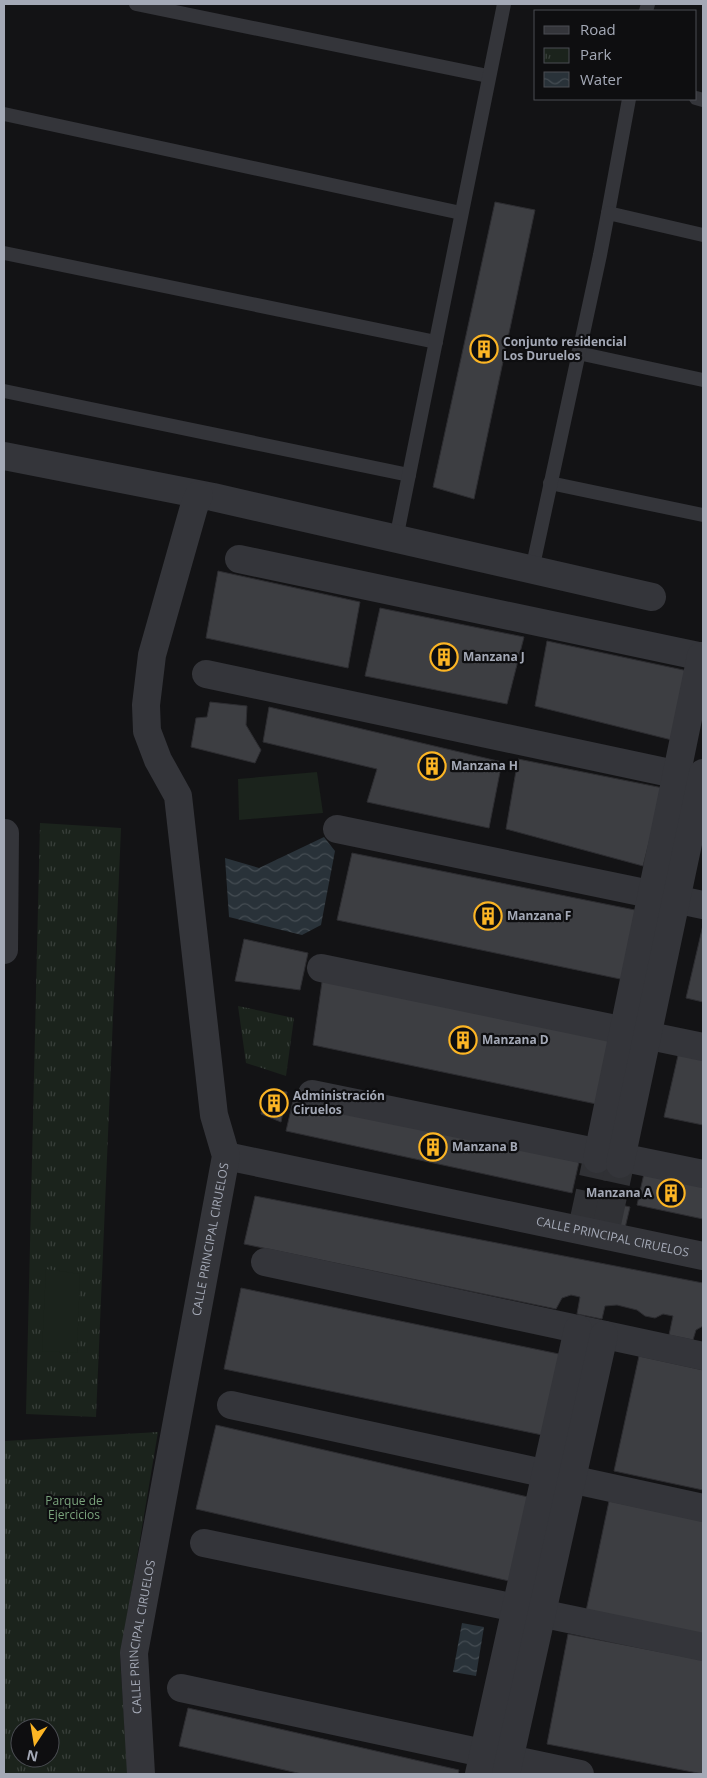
<svg xmlns="http://www.w3.org/2000/svg" width="707" height="1778" font-family="'Open Sans',sans-serif">
	<defs>
		<pattern id="park-tufts" width="24" height="20" patternUnits="userSpaceOnUse" patternTransform="scale(1.25)"><rect width="24" height="20" fill="#1b231c"/><path d="M3 7l-1-3M5 7V3M7 7l1-3M15 17l-1-3M17 17v-4M19 17l1-3" fill="none" stroke="#39403b"/></pattern>
		<pattern id="water-waves" width="16" height="10" patternUnits="userSpaceOnUse" patternTransform="scale(1.25)"><rect width="16" height="10" fill="#293239"/><path d="M0 5q4-4 8 0t8 0" fill="none" stroke="#454d53"/></pattern>
	</defs>
	<rect width="100%" height="100%" fill="#131315"/>
	<g fill="url(#park-tufts)" fill-rule="evenodd">
		<polygon points="40,823 121,828 96,1417 26,1414"/>
		<polygon points="238,1006 294,1018 286,1076 246,1063"/>
		<path d="M 158,1432 L 120,1659 L 128,1774 L 4,1774 L 4,1441 ZM 20,1728 L 50,1728 L 50,1758 L 20,1758 Z"/>
	</g>
	<g fill="#1b231c">
		<polygon points="317,772 323,813 239,820 238,779"/>
		<polygon points="46,1269 80,1274 77,1353 42,1351"/>
	</g>
	<g fill="url(#water-waves)">
		<polygon points="324,837 335,851 321,925 302,935 229,917 225,858 259,868"/>
		<polygon points="462,1623 484,1627 476,1676 453,1672"/>
	</g>
	<g fill="#3d3e42" stroke="#2d2d31">
		<polygon points="495,202 535,210 474,499 433,487"/>
		<polygon points="218,571 360,602 348,668 206,638"/>
		<polygon points="380,608 524,637 507,704 365,676"/>
		<polygon points="547,641 688,671 676,741 535,706"/>
		<polygon points="210,702 247,706 246,725 261,750 255,763 191,747 196,718 207,717"/>
		<polygon points="269,707 502,762 489,828 367,802 377,769 263,742"/>
		<polygon points="518,759 663,788 643,866 506,829"/>
		<polygon points="352,853 640,911 625,980 337,920"/>
		<polygon points="703,925 703,1002 686,998"/>
		<polygon points="244,939 308,953 300,990 235,981"/>
		<polygon points="323,975 613,1035 601,1105 313,1045"/>
		<polygon points="679,1051 703,1056 703,1125 664,1117"/>
		<polygon points="266,1090 287,1092 281,1122 261,1114"/>
		<polygon points="293,1101 579,1162 572,1193 286,1131"/>
		<polygon points="645,1169 703,1181 703,1219 637,1205"/>
		<polygon points="576,1195 630,1207 625,1228 572,1216"/>
		<polygon points="255,1196 703,1283 703,1326 696,1330 693,1340 669,1335 673,1316 663,1314 655,1318 645,1316 637,1310 617,1305 605,1306 602,1319 577,1314 580,1297 571,1295 562,1298 556,1309 244,1244"/>
		<polygon points="241,1288 564,1355 547,1436 224,1369"/>
		<polygon points="639,1356 703,1370 703,1490 614,1471"/>
		<polygon points="216,1425 528,1497 509,1581 196,1509"/>
		<polygon points="609,1501 703,1521 703,1635 586,1611"/>
		<polygon points="568,1634 703,1660 703,1774 547,1744"/>
		<polygon points="188,1708 459,1770 458,1774 302,1774 179,1746"/>
	</g>
	<g fill="none" stroke-linecap="round" stroke-linejoin="round">
		<g stroke="#303135" stroke-width="28" stroke-dasharray="28 14" stroke-linecap="butt">
			<polyline points="584,1219 597,1159"/>
			<polyline points="607,1224 620,1164"/>
		</g>
		<g stroke="#34353a" stroke-width="14">
			<polyline points="136,4 488,76"/>
			<polyline points="646,11 648,4"/>
			<polyline points="696,98 703,100"/>
			<polyline points="4,114 461,213"/>
			<polyline points="608,213 629,99"/>
			<polyline points="4,253 436,342"/>
			<polyline points="578,353 703,380"/>
			<polyline points="4,391 409,475"/>
			<polyline points="550,483 703,515"/>
			<polyline points="396,539 504,4"/>
			<polyline points="532,570 600,255 608,213 703,235"/>
		</g>
		<g stroke="#34353a" stroke-width="28">
			<polyline points="4,456 213,497 652,597"/>
			<polyline points="239,559 703,657"/>
			<polyline points="206,674 703,780"/>
			<polyline points="337,829 703,905"/>
			<polyline points="4,950 5,833"/>
			<polyline points="321,968 703,1047"/>
			<polyline points="312,1094 703,1174"/>
			<path id="s1" d="M 226,1156 L 703,1256"/>
			<polyline points="597,1159 701,656"/>
			<polyline points="620,1164 703,773"/>
			<polyline points="265,1262 703,1356"/>
			<polyline points="231,1405 703,1508"/>
			<polyline points="204,1543 703,1647"/>
			<polyline points="181,1688 580,1774"/>
			<path id="s2" d="M 141,1774 L 134,1653 L 226,1156 L 214,1115 L 178,796 L 158,760 L 147,731 L 146,705 L 152,655 L 194,507 L 199,495"/>
			<polyline points="479,1774 578,1329"/>
			<polyline points="506,1774 604,1335"/>
		</g>
	</g>
	<defs>
		<g id="building-ring" transform="scale(1.4375)"><circle r="9.5" fill="#0e0e10" stroke="#fcb524" stroke-width="1.5"/><path d="M-4-6H4V6H1V3H-1V6H-4ZM-2.5-4.3h1.7v1.8h-1.7ZM.8-4.3h1.7v1.8H.8ZM-2.5-1h1.7V.8h-1.7ZM.8-1h1.7V.8H.8Z" fill="#fcb524"/></g>
	</defs>
	<g fill-rule="evenodd">
		<use href="#building-ring" x="484" y="349"/>
		<use href="#building-ring" x="444" y="657"/>
		<use href="#building-ring" x="432" y="766"/>
		<use href="#building-ring" x="488" y="916"/>
		<use href="#building-ring" x="463" y="1040"/>
		<use href="#building-ring" x="274" y="1103"/>
		<use href="#building-ring" x="433" y="1147"/>
		<use href="#building-ring" x="671" y="1193"/>
	</g>
	<g text-anchor="middle" stroke-width="4.5" stroke-linejoin="round" paint-order="stroke">
		<g font-size="12" font-weight="bold" fill="#a4a9b6" stroke="#0e0e10" text-anchor="start">
			<text x="503" y="346">Conjunto residencial<tspan x="503" dy="14">Los Duruelos</tspan></text>
			<text x="463" y="661">Manzana J</text>
			<text x="451" y="770">Manzana H</text>
			<text x="507" y="920">Manzana F</text>
			<text x="482" y="1044">Manzana D</text>
			<text x="293" y="1100">Administración<tspan x="293" dy="14">Ciruelos</tspan></text>
			<text x="452" y="1151">Manzana B</text>
			<text x="652" y="1197" text-anchor="end">Manzana A</text>
		</g>
		<g font-size="12" fill="#a4a9b6" stroke="#0e0e10">
			<text dy="4" stroke="none"><textPath href="#s1" startOffset="395">CALLE PRINCIPAL CIRUELOS</textPath></text>
			<text dy="4" stroke="none"><textPath href="#s2" startOffset="542">CALLE PRINCIPAL CIRUELOS</textPath></text>
			<text dy="4" stroke="none"><textPath href="#s2" startOffset="138">CALLE PRINCIPAL CIRUELOS</textPath></text>
		</g>
		<g font-size="12" fill="#7aa37c" stroke="#0e0e10">
			<text x="74" y="1505">Parque de<tspan x="74" dy="14">Ejercicios</tspan></text>
		</g>
	</g>
	<rect width="707" height="1778" fill="none" stroke="#a4a9b6" stroke-width="10"/>
	<rect x="534" y="10" width="162" height="90" fill="#0e0e10" stroke="#4a4c52"/>
	<rect x="544" y="26" width="25" height="8" fill="#34353a" stroke="#4a4c52"/>
	<text x="580" y="35" font-size="15" fill="#a4a9b6">Road</text>
	<rect x="544" y="48" width="25" height="15" fill="url(#park-tufts)" stroke="#4a4c52"/>
	<text x="580" y="60" font-size="15" fill="#a4a9b6">Park</text>
	<rect x="544" y="72" width="25" height="15" fill="url(#water-waves)" stroke="#4a4c52"/>
	<text x="580" y="85" font-size="15" fill="#a4a9b6">Water</text>
	<g transform="translate(35 1743) rotate(192)"><circle r="24" fill="#0e0e10" stroke="#4a4c52"/>
	<path d="M0-4L9 19L0 12L-9 19Z" fill="#fcb524"/>
	<text y="-8" font-size="14" font-weight="bold" text-anchor="middle" fill="#a4a9b6">N</text>
	</g>
</svg>
